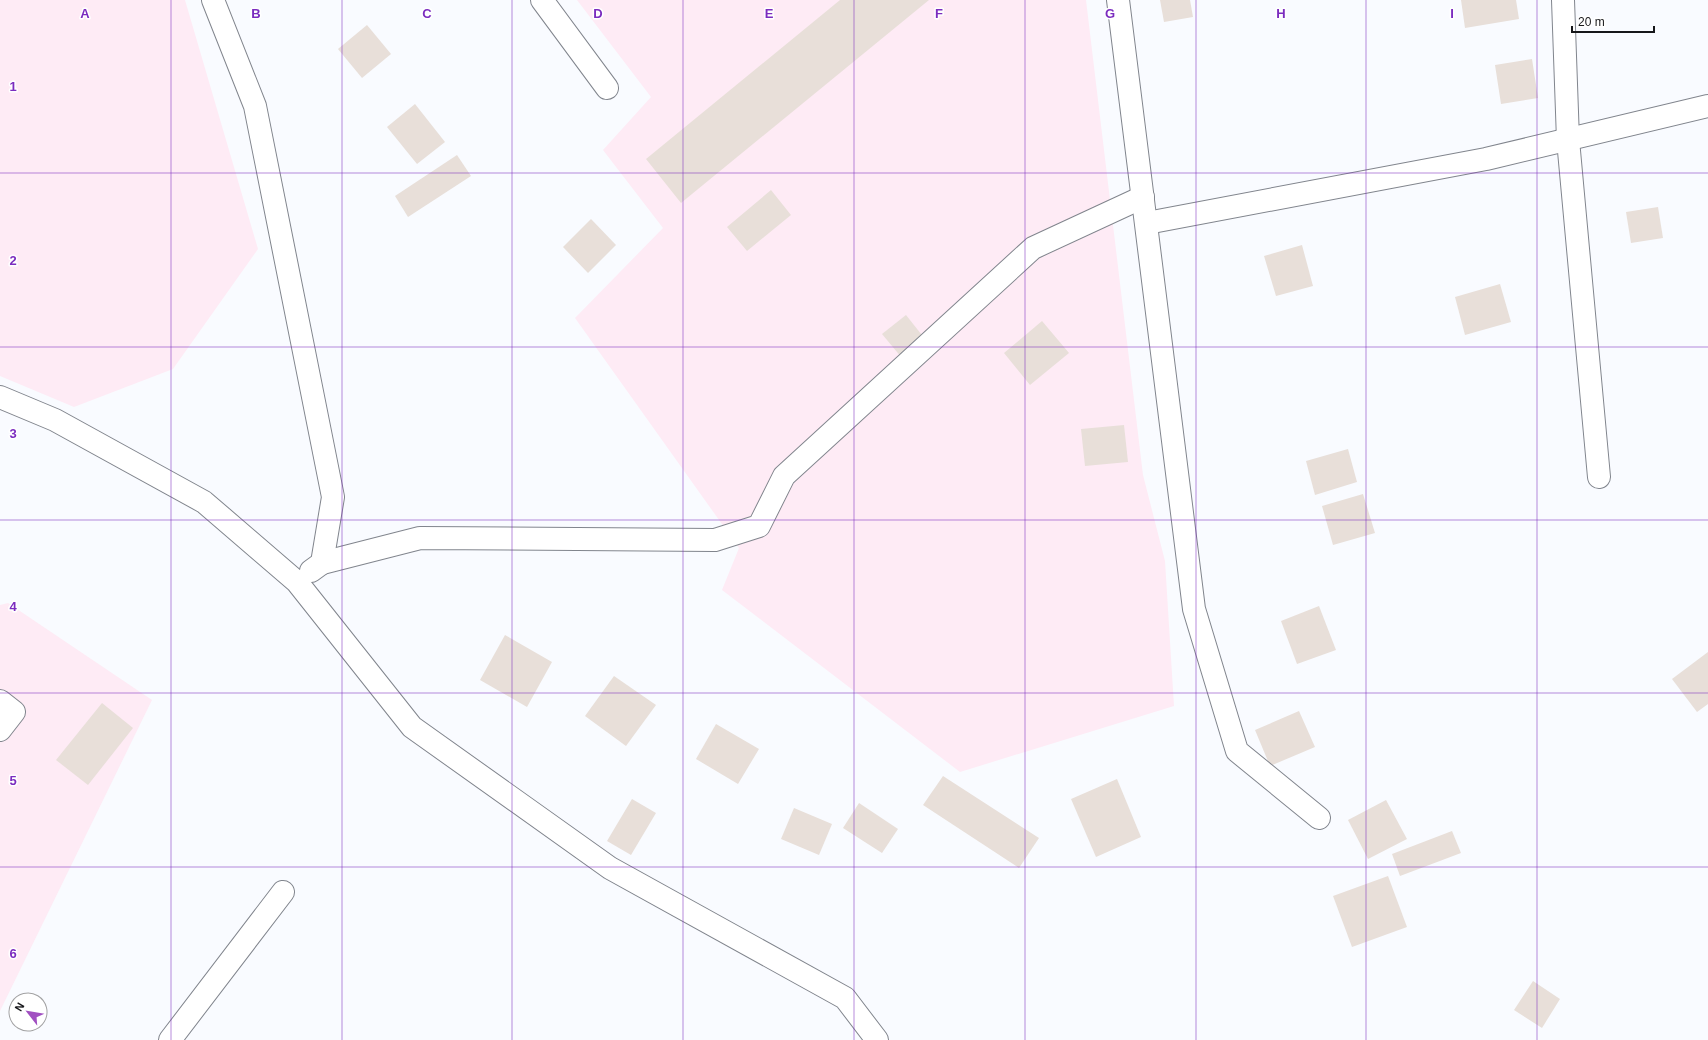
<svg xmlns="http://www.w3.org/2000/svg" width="1708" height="1040" font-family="Arial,sans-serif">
	<rect width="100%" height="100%" fill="#f9fbff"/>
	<g fill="#feebf5">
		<polygon points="0,0 185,0 258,249 173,369 74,407 0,376"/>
		<polygon points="577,0 1086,0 1143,475 1165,561 1174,706 960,772 722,590 739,548 575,318 663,228 603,150 651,97"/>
		<polygon points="8,603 152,700 0,1011 0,605"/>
	</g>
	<g fill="#e8dfd9">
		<polygon points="840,0 929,0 681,203 646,159"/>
		<polygon points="1160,0 1190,0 1193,17 1164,22"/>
		<polygon points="1461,0 1516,0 1519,19 1465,28"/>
		<polygon points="367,25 391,54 362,78 338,49"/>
		<polygon points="1532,59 1538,98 1501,104 1495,65"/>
		<polygon points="415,104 445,142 417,164 387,127"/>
		<polygon points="457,155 471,176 408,217 395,196"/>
		<polygon points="771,190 791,215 747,251 727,227"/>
		<polygon points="1658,207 1663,238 1631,243 1626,212"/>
		<polygon points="591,219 616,245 588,273 563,247"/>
		<polygon points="1302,245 1313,286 1276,296 1264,256"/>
		<polygon points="1500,284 1511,322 1465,335 1455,297"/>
		<polygon points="906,315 925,339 902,358 882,334"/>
		<polygon points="1042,321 1069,353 1030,385 1004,353"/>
		<polygon points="1124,425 1128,462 1085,466 1081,429"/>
		<polygon points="1348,449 1357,482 1315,495 1306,461"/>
		<polygon points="1363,494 1375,533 1333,545 1322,506"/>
		<polygon points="1319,606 1336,650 1297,664 1281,621"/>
		<polygon points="505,635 552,662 527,707 480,680"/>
		<polygon points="1708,652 1708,704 1697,712 1672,679"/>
		<polygon points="614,676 656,705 626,746 585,716"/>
		<polygon points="102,703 133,728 88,785 56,760"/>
		<polygon points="1299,711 1315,747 1270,766 1255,730"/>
		<polygon points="716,724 759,749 738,784 696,759"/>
		<polygon points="943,776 1039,838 1019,868 923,805"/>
		<polygon points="1117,779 1141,837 1096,857 1071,799"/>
		<polygon points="632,799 656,813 631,855 607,841"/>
		<polygon points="1386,800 1407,839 1368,859 1348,820"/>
		<polygon points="859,803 898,829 882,853 843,828"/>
		<polygon points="794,808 832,824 819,855 781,839"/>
		<polygon points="1452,831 1461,853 1400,876 1392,854"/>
		<polygon points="1388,876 1407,927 1352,947 1333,896"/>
		<polygon points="1533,981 1560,999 1542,1028 1514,1010"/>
	</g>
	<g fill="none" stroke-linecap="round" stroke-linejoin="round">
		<g stroke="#81858d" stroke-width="24">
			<g id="minor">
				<polyline points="213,0 255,106 333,497 322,563 311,571"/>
				<polyline points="542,0 607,88"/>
				<polyline points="1118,0 1194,609 1237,751 1319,818"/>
				<polyline points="1563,0 1568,140 1599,477"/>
				<polyline points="1147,223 1486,159 1708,106"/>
				<polyline points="0,397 55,420 204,502 297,582 412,727 610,868 845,998 877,1040"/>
				<polyline points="322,563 420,538 715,540 759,526 784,476 1033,248 1143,197"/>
				<polyline points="0,701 14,712 0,730"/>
				<polyline points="170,1040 283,892"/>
			</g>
		</g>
		<use href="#minor" stroke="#fff" stroke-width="22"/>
	</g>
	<path fill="none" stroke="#7b2cbf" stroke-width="1" stroke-opacity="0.55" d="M 171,0 L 171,1040M 342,0 L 342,1040M 512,0 L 512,1040M 683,0 L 683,1040M 854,0 L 854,1040M 1025,0 L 1025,1040M 1196,0 L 1196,1040M 1366,0 L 1366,1040M 1537,0 L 1537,1040M 0,173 L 1708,173M 0,347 L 1708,347M 0,520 L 1708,520M 0,693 L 1708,693M 0,867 L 1708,867"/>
	<g font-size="13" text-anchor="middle" font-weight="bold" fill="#7b2cbf" stroke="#fff" stroke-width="3" stroke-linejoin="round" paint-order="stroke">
		<text x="85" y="18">A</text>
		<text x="256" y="18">B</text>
		<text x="427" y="18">C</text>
		<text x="598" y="18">D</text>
		<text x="769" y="18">E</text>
		<text x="939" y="18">F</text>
		<text x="1110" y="18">G</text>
		<text x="1281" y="18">H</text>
		<text x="1452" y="18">I</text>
		<text x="13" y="91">1</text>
		<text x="13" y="265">2</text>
		<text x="13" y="438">3</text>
		<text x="13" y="611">4</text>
		<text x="13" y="785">5</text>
		<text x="13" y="958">6</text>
	</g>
	<g transform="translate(28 1012) rotate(301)"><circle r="19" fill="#ffffff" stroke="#a2a2a3"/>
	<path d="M0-3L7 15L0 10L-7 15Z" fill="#a150c1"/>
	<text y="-6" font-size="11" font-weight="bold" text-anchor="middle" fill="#16171a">N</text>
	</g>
	<path d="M1572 26v6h82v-6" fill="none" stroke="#16171a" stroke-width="2"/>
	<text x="1578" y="26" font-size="12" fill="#16171a" stroke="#ffffff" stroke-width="3" paint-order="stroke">20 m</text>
</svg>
